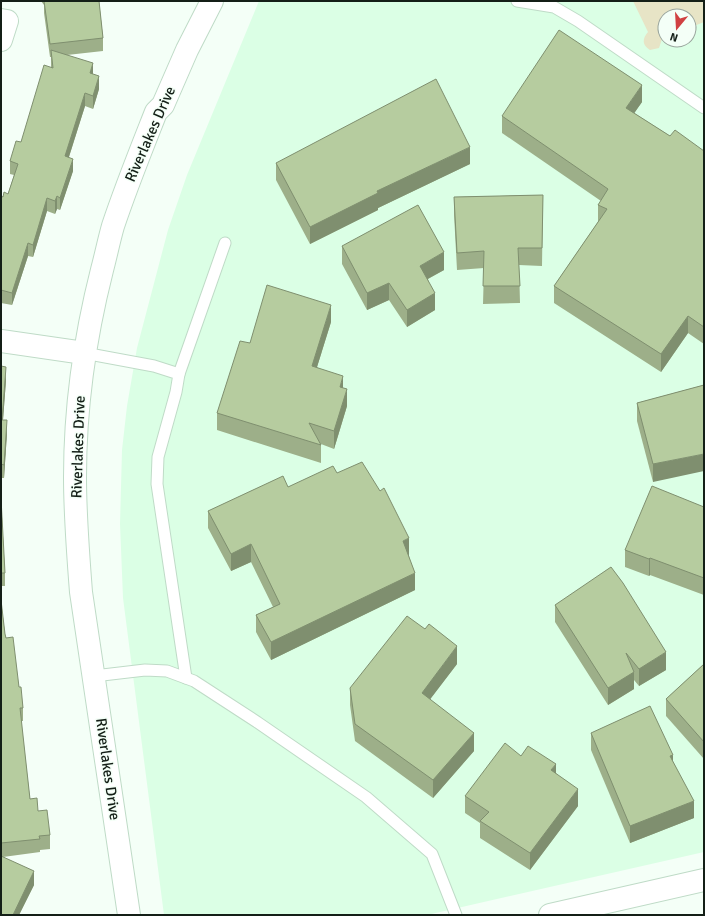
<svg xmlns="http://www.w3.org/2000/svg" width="705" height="916" font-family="Signika,sans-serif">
	<rect width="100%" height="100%" fill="#f4fff7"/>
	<path fill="#dbffe5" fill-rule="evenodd" d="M 259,1 L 704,1 L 704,852 L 427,915 L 164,915 L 123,598 L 120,524 L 122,450 L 127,406 L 137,348 L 168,230 L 187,175 ZM 665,16 L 689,16 L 689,40 L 665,40 Z"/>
	<path fill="#e7e4c6" d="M 633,1 L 704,1 L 704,22 L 689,28 L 689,16 L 665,16 L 665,38 L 662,39 L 659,48 L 650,50 C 642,45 642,39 648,32 Z"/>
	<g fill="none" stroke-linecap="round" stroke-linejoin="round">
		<g stroke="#bfdbc7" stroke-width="13">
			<g id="lane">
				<polyline points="517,1 554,7 578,21 704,108"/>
				<polyline points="84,353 154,366 179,374 176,392 158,457 157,484 186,678"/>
				<polyline points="179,374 225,243"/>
				<polyline points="94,676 145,670 167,671 194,681 257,722 366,797 432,854 456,915"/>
			</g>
		</g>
		<g stroke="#bfdbc7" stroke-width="24">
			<g id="street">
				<polyline points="1,20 7,21 1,40"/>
				<polyline points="1,341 84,353"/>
			</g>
		</g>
		<g stroke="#bfdbc7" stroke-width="24">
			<g id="secondary">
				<path d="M 129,915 L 81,592 C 78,554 75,515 75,477 C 75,407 85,337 102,270 C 106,255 109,240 113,226 C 126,187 141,150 156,112 L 163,105 L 187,50 L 212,1"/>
				<polyline points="550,915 704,880"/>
			</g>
		</g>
		<use href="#lane" stroke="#fff" stroke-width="11"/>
		<use href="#street" stroke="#fff" stroke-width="22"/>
		<use href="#secondary" stroke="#fff" stroke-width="22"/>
	</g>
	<g fill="#9daf89">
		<polygon points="41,1 99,1 103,38 103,51 67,55 93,74 99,89 93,109 85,106 69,157 73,171 60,210 57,209 55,214 47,211 33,257 28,256 12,305 1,303 1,196 3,197 8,194 14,175 10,174 10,161 21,142 51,68 51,57 50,57 44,13 44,5"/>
		<polygon points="642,102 634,113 670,136 704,151 704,344 688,333 661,372 554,303 554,286 598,222 598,205 601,201 502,133 502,116"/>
		<polygon points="276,163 470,164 378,208 378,210 310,244 276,180"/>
		<polygon points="543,195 542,266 519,265 520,303 483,304 484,268 457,270 454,214 454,197"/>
		<polygon points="342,246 444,270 428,279 435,310 407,327 389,300 367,310 342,264"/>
		<polygon points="331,322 317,367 343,388 347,406 334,449 321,444 321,463 217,430 217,413 250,343"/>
		<polygon points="1,366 6,380 3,420 7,433 4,478 1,478"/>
		<polygon points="704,385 653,482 637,421 637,403"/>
		<polygon points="337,473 409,556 415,590 271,660 256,632 256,615 273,607 251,562 231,571 208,528 208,511 288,487"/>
		<polygon points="1,498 5,573 5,586 1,586"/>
		<polygon points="704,507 704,595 650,575 649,576 625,567 625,550"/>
		<polygon points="1,600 5,634 19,687 23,708 23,721 21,721 30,799 38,811 50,835 50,849 40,850 40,852 3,857 34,885 19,915 1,915"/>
		<polygon points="555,605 666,670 639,686 634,680 634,689 608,705 555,622"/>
		<polygon points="457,664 430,699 474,751 433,798 355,741 350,705 350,688"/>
		<polygon points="704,664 704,759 666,716 666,699"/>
		<polygon points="591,733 673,762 694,818 630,843 591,750"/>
		<polygon points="521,756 556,773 578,806 530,870 480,838 480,823 465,813 465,796"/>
	</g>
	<g fill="#7f8f6f">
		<polygon points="93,63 93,76 90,73"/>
		<polygon points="99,76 99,89 93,109 93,96"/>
		<polygon points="642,85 642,102 626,125 626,108"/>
		<polygon points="85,93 85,106 65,169 65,156"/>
		<polygon points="470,147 470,164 378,208 378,210 310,244 310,227 377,191"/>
		<polygon points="73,159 73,171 60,210 60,198"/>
		<polygon points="57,196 57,209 55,214 55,201"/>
		<polygon points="47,198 47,211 33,257 33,245"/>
		<polygon points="28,243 28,256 12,305 12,293"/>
		<polygon points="444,252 444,270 420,283 420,266"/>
		<polygon points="389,283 389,300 367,310 367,293"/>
		<polygon points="435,293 435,310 407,327 407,310"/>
		<polygon points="331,305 331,322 312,383 312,366"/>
		<polygon points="688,316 688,333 661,372 661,354"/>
		<polygon points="6,367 6,380 2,433 2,420"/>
		<polygon points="343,376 343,393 340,387"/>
		<polygon points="347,389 347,406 334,449 334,431"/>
		<polygon points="7,420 7,433 4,478 4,465"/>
		<polygon points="704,454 704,471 653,482 653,464"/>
		<polygon points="409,538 409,556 403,558 403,541"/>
		<polygon points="251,544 251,562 231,571 231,554"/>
		<polygon points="650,558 650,575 649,576 649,559"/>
		<polygon points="415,573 415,590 271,660 271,642"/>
		<polygon points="457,646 457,664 422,710 422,693"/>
		<polygon points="666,652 666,670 639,686 639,669"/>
		<polygon points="634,672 634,689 608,705 608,688"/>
		<polygon points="474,733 474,751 433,798 433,780"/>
		<polygon points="673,755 673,772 670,756"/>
		<polygon points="556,764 556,781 551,770"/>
		<polygon points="578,789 578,806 530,870 530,853"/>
		<polygon points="694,801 694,818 630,843 630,826"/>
		<polygon points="34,871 34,885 19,915 13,915"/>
	</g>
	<g fill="#b6cc9f" stroke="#7f8f6f">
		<polygon points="44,1 99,1 103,38 50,44"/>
		<polygon points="559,30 642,85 626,108 670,136 675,130 704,151 704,327 688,316 661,354 554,286 607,209 598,205 608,189 502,116"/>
		<polygon points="51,50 93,63 90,73 99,76 93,96 85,93 65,156 73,159 60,198 57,196 55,201 47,198 33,245 28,243 12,293 1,290 1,196 3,197 4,192 8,194 18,164 10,161 16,141 21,142 44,65 53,68"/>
		<polygon points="436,79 470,147 377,191 378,193 310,227 276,163"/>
		<polygon points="543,195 542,248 518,248 520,286 483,286 484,251 457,253 454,197"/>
		<polygon points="418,205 444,252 420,266 435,293 407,310 389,283 367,293 342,246"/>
		<polygon points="267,285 331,305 312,366 343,376 340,387 347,389 334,431 309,423 321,445 217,413 240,341 250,343"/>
		<polygon points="1,366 6,367 2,420 7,420 4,465 1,464"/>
		<polygon points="704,385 704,454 653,464 637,403"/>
		<polygon points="362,462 380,491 384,488 409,538 403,541 415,573 271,642 256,615 280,604 251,544 231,554 208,511 283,476 288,487 333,466 337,473"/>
		<polygon points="652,486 704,507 704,578 650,558 649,559 625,550"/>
		<polygon points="1,498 5,573 1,573"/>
		<polygon points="611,567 623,583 666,652 639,669 626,653 634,672 608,688 555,605"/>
		<polygon points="1,600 5,634 6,638 13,637 19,687 21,687 23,708 20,708 30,799 37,798 38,811 47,810 50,835 39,836 40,839 1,843"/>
		<polygon points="407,616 425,629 429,624 457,646 422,693 474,733 433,780 355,724 350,688"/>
		<polygon points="704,664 704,742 666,699"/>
		<polygon points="650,706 673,755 670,756 694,801 630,826 591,733"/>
		<polygon points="505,743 521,756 528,746 556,764 551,770 578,789 530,853 480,821 489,812 465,796"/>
		<polygon points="1,856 34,871 13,915 1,915"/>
	</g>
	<g text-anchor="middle" stroke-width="3" stroke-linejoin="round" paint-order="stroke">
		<g font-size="15" fill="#141f17" stroke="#f4fff7">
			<text transform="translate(150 134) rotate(-66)" y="5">Riverlakes Drive</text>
			<text transform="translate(78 447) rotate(-88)" y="5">Riverlakes Drive</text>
			<text transform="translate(108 769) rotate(82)" y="5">Riverlakes Drive</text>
		</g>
	</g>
	<rect width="705" height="916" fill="none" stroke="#141f17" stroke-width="4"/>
	<g transform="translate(677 28) rotate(198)"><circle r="19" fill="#f4fff7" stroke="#9aa59d"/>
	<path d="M0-3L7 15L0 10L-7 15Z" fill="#d04142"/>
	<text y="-6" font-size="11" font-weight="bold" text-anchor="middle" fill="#141f17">N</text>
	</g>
</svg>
